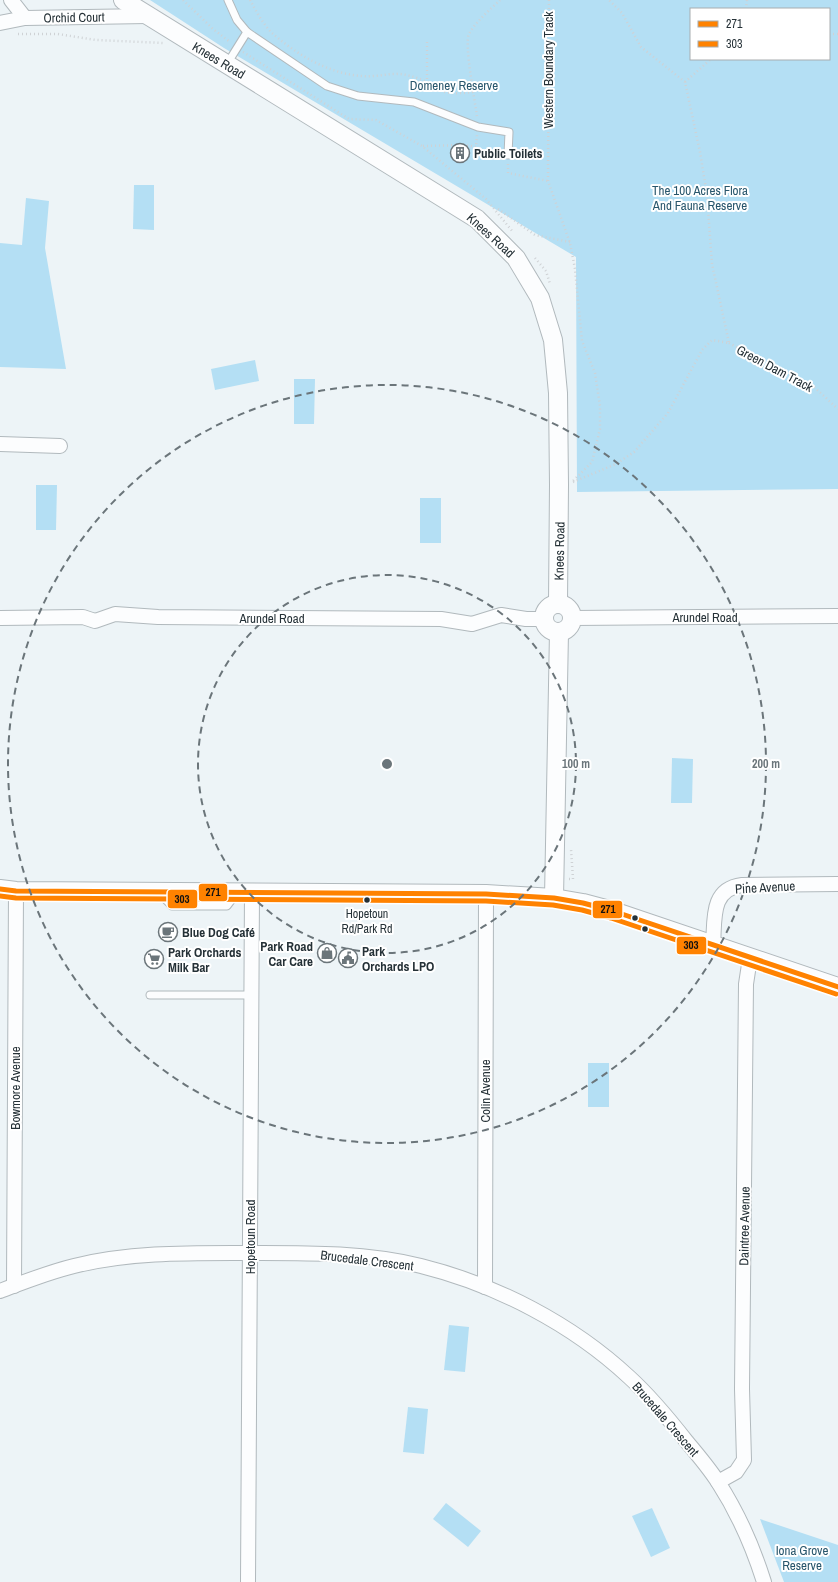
<svg xmlns="http://www.w3.org/2000/svg" width="838" height="1582" font-family="'Archivo Narrow',sans-serif">
	<rect width="100%" height="100%" fill="#edf4f7"/>
	<g fill="#b4dff4" fill-rule="evenodd">
		<path d="M 150,0 L 838,0 L 838,489 L 577,492 L 576,257 L 224,48 ZM 691,9 L 829,9 L 829,59 L 691,59 Z"/>
		<polygon points="134,185 154,185 154,230 133,229"/>
		<polygon points="26,198 49,201 45,248 66,369 0,367 0,243 22,245"/>
		<polygon points="255,360 259,381 215,390 211,369"/>
		<polygon points="294,379 315,379 314,424 294,424"/>
		<polygon points="36,485 57,485 56,530 36,530"/>
		<rect x="420" y="498" width="21" height="45"/>
		<polygon points="672,758 693,759 692,803 671,803"/>
		<rect x="588" y="1063" width="21" height="44"/>
		<polygon points="449,1325 469,1327 465,1372 444,1370"/>
		<polygon points="408,1407 428,1409 424,1454 403,1452"/>
		<polygon points="446,1503 481,1531 468,1547 433,1519"/>
		<polygon points="652,1508 670,1548 651,1557 632,1516"/>
		<polygon points="760,1519 838,1545 838,1582 784,1582"/>
	</g>
	<g fill="none" stroke-linecap="round" stroke-linejoin="round">
		<g stroke="#b1b9bd" stroke-width="9">
			<g id="service">
				<polyline points="228,0 237,20 247,32"/>
				<polyline points="227,64 247,32 327,86 358,96 414,102 478,127 509,132 508,155"/>
				<polyline points="160,894 172,906 227,906 236,894"/>
				<polyline points="150,995 251,995"/>
			</g>
		</g>
		<g stroke="#b1b9bd" stroke-width="16">
			<g id="minor">
				<polyline points="11,0 25,18"/>
				<polyline points="0,23 25,18 148,16"/>
				<polyline points="0,444 60,446"/>
				<polyline points="0,618 83,617 95,621 115,614 158,617 441,619 472,624 501,615 526,619 543,619"/>
				<polyline points="572,618 838,616"/>
				<path d="M 713,945 C 715,920 710,889 742,885 L 838,884"/>
				<polyline points="14,1286 16,891"/>
				<polyline points="485,1287 486,894"/>
				<path d="M 0,1291 C 24,1282 49,1272 74,1266 C 130,1252 190,1253 247,1253 C 305,1253 364,1252 421,1266 C 497,1285 572,1324 629,1377 C 651,1397 669,1419 687,1442 C 698,1455 709,1468 718,1482 C 738,1513 753,1547 764,1582"/>
				<polyline points="718,1482 736,1472 744,1460 742,1389 746,984 750,958"/>
				<polyline points="248,1582 252,892"/>
			</g>
		</g>
		<g stroke="#b1b9bd" stroke-width="20">
			<g id="tertiary">
				<polyline points="123,0 477,219 516,258 540,298 553,340 558,393 559,485 558,604"/>
				<circle cx="558" cy="618" r="14"/>
				<polyline points="0,889 16,891 486,894 554,898 583,903 613,911 838,987"/>
				<polyline points="554,898 559,632"/>
			</g>
		</g>
		<g stroke="#cfd2d5" stroke-width="2.5" stroke-dasharray="1 3" stroke-linecap="butt">
			<polyline points="183,0 213,29 230,42"/>
			<path d="M 250,0 C 256,11 263,24 272,33 C 296,54 329,74 362,76 C 372,77 382,75 392,74 C 404,73 416,77 427,82"/>
			<polyline points="549,0 548,181 570,243 575,269 582,341 595,373 600,406 600,429 592,462 573,481"/>
			<polyline points="746,9 747,0"/>
			<polyline points="18,34 58,34 96,40 164,43"/>
			<polyline points="829,34 838,34"/>
			<path d="M 427,42 L 427,82 C 440,95 456,94 473,92"/>
			<polyline points="243,52 349,119 376,120 422,146 486,199 513,232"/>
			<polyline points="685,82 711,59"/>
			<path d="M 477,116 C 475,102 464,44 469,34 C 476,21 490,10 500,0"/>
			<polyline points="423,146 465,145 476,147 477,135"/>
			<polyline points="508,164 508,173 548,181"/>
			<polyline points="498,209 535,235 570,242"/>
			<polyline points="535,258 546,271 550,284"/>
			<polyline points="729,343 813,386 838,409"/>
			<polyline points="573,482 616,464 634,452 668,413 702,350 712,340 729,343 712,264 707,195 700,152 685,82 641,47 622,13 609,0"/>
			<polyline points="569,879 573,879 571,849"/>
		</g>
		<use href="#service" stroke="#fcfdfe" stroke-width="7"/>
		<use href="#minor" stroke="#fcfdfe" stroke-width="14"/>
		<use href="#tertiary" stroke="#fcfdfe" stroke-width="18"/>
		<g stroke="#fff" stroke-width="8">
			<polyline id="bus-1" points="0,889 16,891 486,894 554,898 583,903 613,911 838,987"/>
		</g>
		<g stroke="#fff" stroke-width="8">
			<polyline id="bus-2" points="0,896 16,898 486,901 553,905 582,910 611,918 836,994"/>
		</g>
		<use href="#bus-1" stroke="#ff8200" stroke-width="5"/>
		<use href="#bus-2" stroke="#ff8200" stroke-width="5"/>
	</g>
	<g fill="none" stroke="#6b757a" stroke-width="2" stroke-dasharray="7 5">
		<circle cx="387" cy="764" r="189"/>
		<circle cx="387" cy="764" r="379"/>
	</g>
	<defs>
		<g id="building-ring" transform="scale(1)"><circle r="9.5" fill="#fff" stroke="#6b757a" stroke-width="1.5"/><path d="M-4-6H4V6H1V3H-1V6H-4ZM-2.5-4.3h1.7v1.8h-1.7ZM.8-4.3h1.7v1.8H.8ZM-2.5-1h1.7V.8h-1.7ZM.8-1h1.7V.8H.8Z" fill="#6b757a"/></g>
		<g id="cafe-ring" transform="scale(1)"><circle r="9.5" fill="#fff" stroke="#6b757a" stroke-width="1.5"/><path d="M-5.5-4.5H6V0H3Q3 3.5 0 3.5H-2.5Q-5.5 3.5-5.5 0ZM3-3.2v2h1.7v-2ZM-6 4.5H4V6H-6Z" fill="#6b757a"/></g>
		<g id="shop-ring" transform="scale(1)"><circle r="9.5" fill="#fff" stroke="#6b757a" stroke-width="1.5"/><path d="M-5-2.5h2.3a2.7 3.5 0 0 1 5.4 0H5L5.5 6h-11ZM-1.5-2.5h3a1.5 2.3 0 0 0-3 0Z" fill="#6b757a"/></g>
		<g id="civic-ring" transform="scale(1)"><circle r="9.5" fill="#fff" stroke="#6b757a" stroke-width="1.5"/><path d="M-.6-6.5H3V-4.5H.6V-3L4-1V1h2V6H-6V1h2V-1L-.6-3ZM-1.2 2.5V6h2.4V2.5Z" fill="#6b757a"/></g>
		<g id="supermarket-ring" transform="scale(1)"><circle r="9.5" fill="#fff" stroke="#6b757a" stroke-width="1.5"/><path d="M-6-5.5h2.5l.6 2H6L4.5 2H-2.5L-4.4-4H-6ZM-1.5 3.2a1.3 1.3 0 1 0 .1 0ZM3 3.2a1.3 1.3 0 1 0 .1 0Z" fill="#6b757a"/></g>
	</defs>
	<g fill-rule="evenodd">
		<use href="#building-ring" x="460" y="153"/>
		<use href="#cafe-ring" x="168" y="932"/>
		<use href="#shop-ring" x="327" y="953"/>
		<use href="#civic-ring" x="348" y="958"/>
		<use href="#supermarket-ring" x="154" y="959"/>
	</g>
	<g fill="#253137" stroke="#fff" stroke-width="1.5">
		<circle cx="367" cy="900" r="3.5"/>
		<circle cx="635" cy="918" r="3.5"/>
		<circle cx="645" cy="929" r="3.5"/>
	</g>
	<g text-anchor="middle" stroke-width="4" stroke-linejoin="round" paint-order="stroke">
		<g font-size="12" fill="#253137" stroke="#fff">
			<text x="367" y="918">Hopetoun<tspan x="367" dy="15">Rd/Park Rd</tspan></text>
		</g>
		<g font-size="13" fill="#253137" stroke="#fff">
			<text transform="translate(74 17) rotate(-1)" y="5">Orchid Court</text>
			<text transform="translate(219 60) rotate(31)" y="5">Knees Road</text>
			<text transform="translate(548 70) rotate(-90)" y="5">Western Boundary Track</text>
			<text transform="translate(491 235) rotate(42)" y="5">Knees Road</text>
			<text transform="translate(775 368) rotate(28)" y="5">Green Dam Track</text>
			<text transform="translate(559 551) rotate(-89)" y="5">Knees Road</text>
			<text x="705" y="622">Arundel Road</text>
			<text x="272" y="623">Arundel Road</text>
			<text transform="translate(765 887) rotate(-3)" y="5">Pine Avenue</text>
			<text transform="translate(15 1088) rotate(-90)" y="5">Bowmore Avenue</text>
			<text transform="translate(485 1091) rotate(-90)" y="5">Colin Avenue</text>
			<text transform="translate(744 1226) rotate(-89)" y="5">Daintree Avenue</text>
			<text transform="translate(250 1237) rotate(-90)" y="5">Hopetoun Road</text>
			<text transform="translate(367 1260) rotate(7)" y="5">Brucedale Crescent</text>
			<text transform="translate(666 1419) rotate(49)" y="5">Brucedale Crescent</text>
		</g>
		<g font-size="13" fill="#28566c" stroke="#fff">
			<text x="454" y="90">Domeney Reserve</text>
			<text x="700" y="195">The 100 Acres Flora<tspan x="700" dy="15">And Fauna Reserve</tspan></text>
			<text x="802" y="1555">Iona Grove<tspan x="802" dy="15">Reserve</tspan></text>
		</g>
		<g font-size="13" font-weight="bold" fill="#253137" stroke="#fff" text-anchor="start">
			<text x="474" y="158">Public Toilets</text>
			<text x="182" y="937">Blue Dog Café</text>
			<text x="313" y="951" text-anchor="end">Park Road<tspan x="313" dy="15">Car Care</tspan></text>
			<text x="362" y="956">Park<tspan x="362" dy="15">Orchards LPO</tspan></text>
			<text x="168" y="957">Park Orchards<tspan x="168" dy="15">Milk Bar</tspan></text>
		</g>
	</g>
	<circle cx="387" cy="764" r="6" fill="#6b757a" stroke="#fff" stroke-width="2"/>
	<g font-size="12" text-anchor="middle" font-weight="bold" fill="#6b757a" stroke="#fff" stroke-width="4" stroke-linejoin="round" paint-order="stroke">
		<text x="576" y="768">100 m</text>
		<text x="766" y="768">200 m</text>
	</g>
	<g stroke="#fff" stroke-width="1.5">
		<rect x="198" y="883" width="30" height="19" rx="4" fill="#ff8200"/>
		<rect x="167" y="889" width="31" height="20" rx="4" fill="#ff8200"/>
		<rect x="592" y="900" width="31" height="19" rx="4" fill="#ff8200"/>
		<rect x="676" y="936" width="31" height="19" rx="4" fill="#ff8200"/>
	</g>
	<g font-size="11" text-anchor="middle" font-weight="bold" fill="#111">
		<text x="213" y="896">271</text>
		<text x="182" y="903">303</text>
		<text x="608" y="913">271</text>
		<text x="691" y="949">303</text>
	</g>
	<rect x="690" y="8" width="140" height="52" fill="#ffffff" stroke="#a8adaf"/>
	<rect x="698" y="21" width="20" height="6" fill="#ff8200" stroke="#a8adaf"/>
	<text x="726" y="28" font-size="12" fill="#253137">271</text>
	<rect x="698" y="41" width="20" height="6" fill="#ff8200" stroke="#a8adaf"/>
	<text x="726" y="48" font-size="12" fill="#253137">303</text>
</svg>
